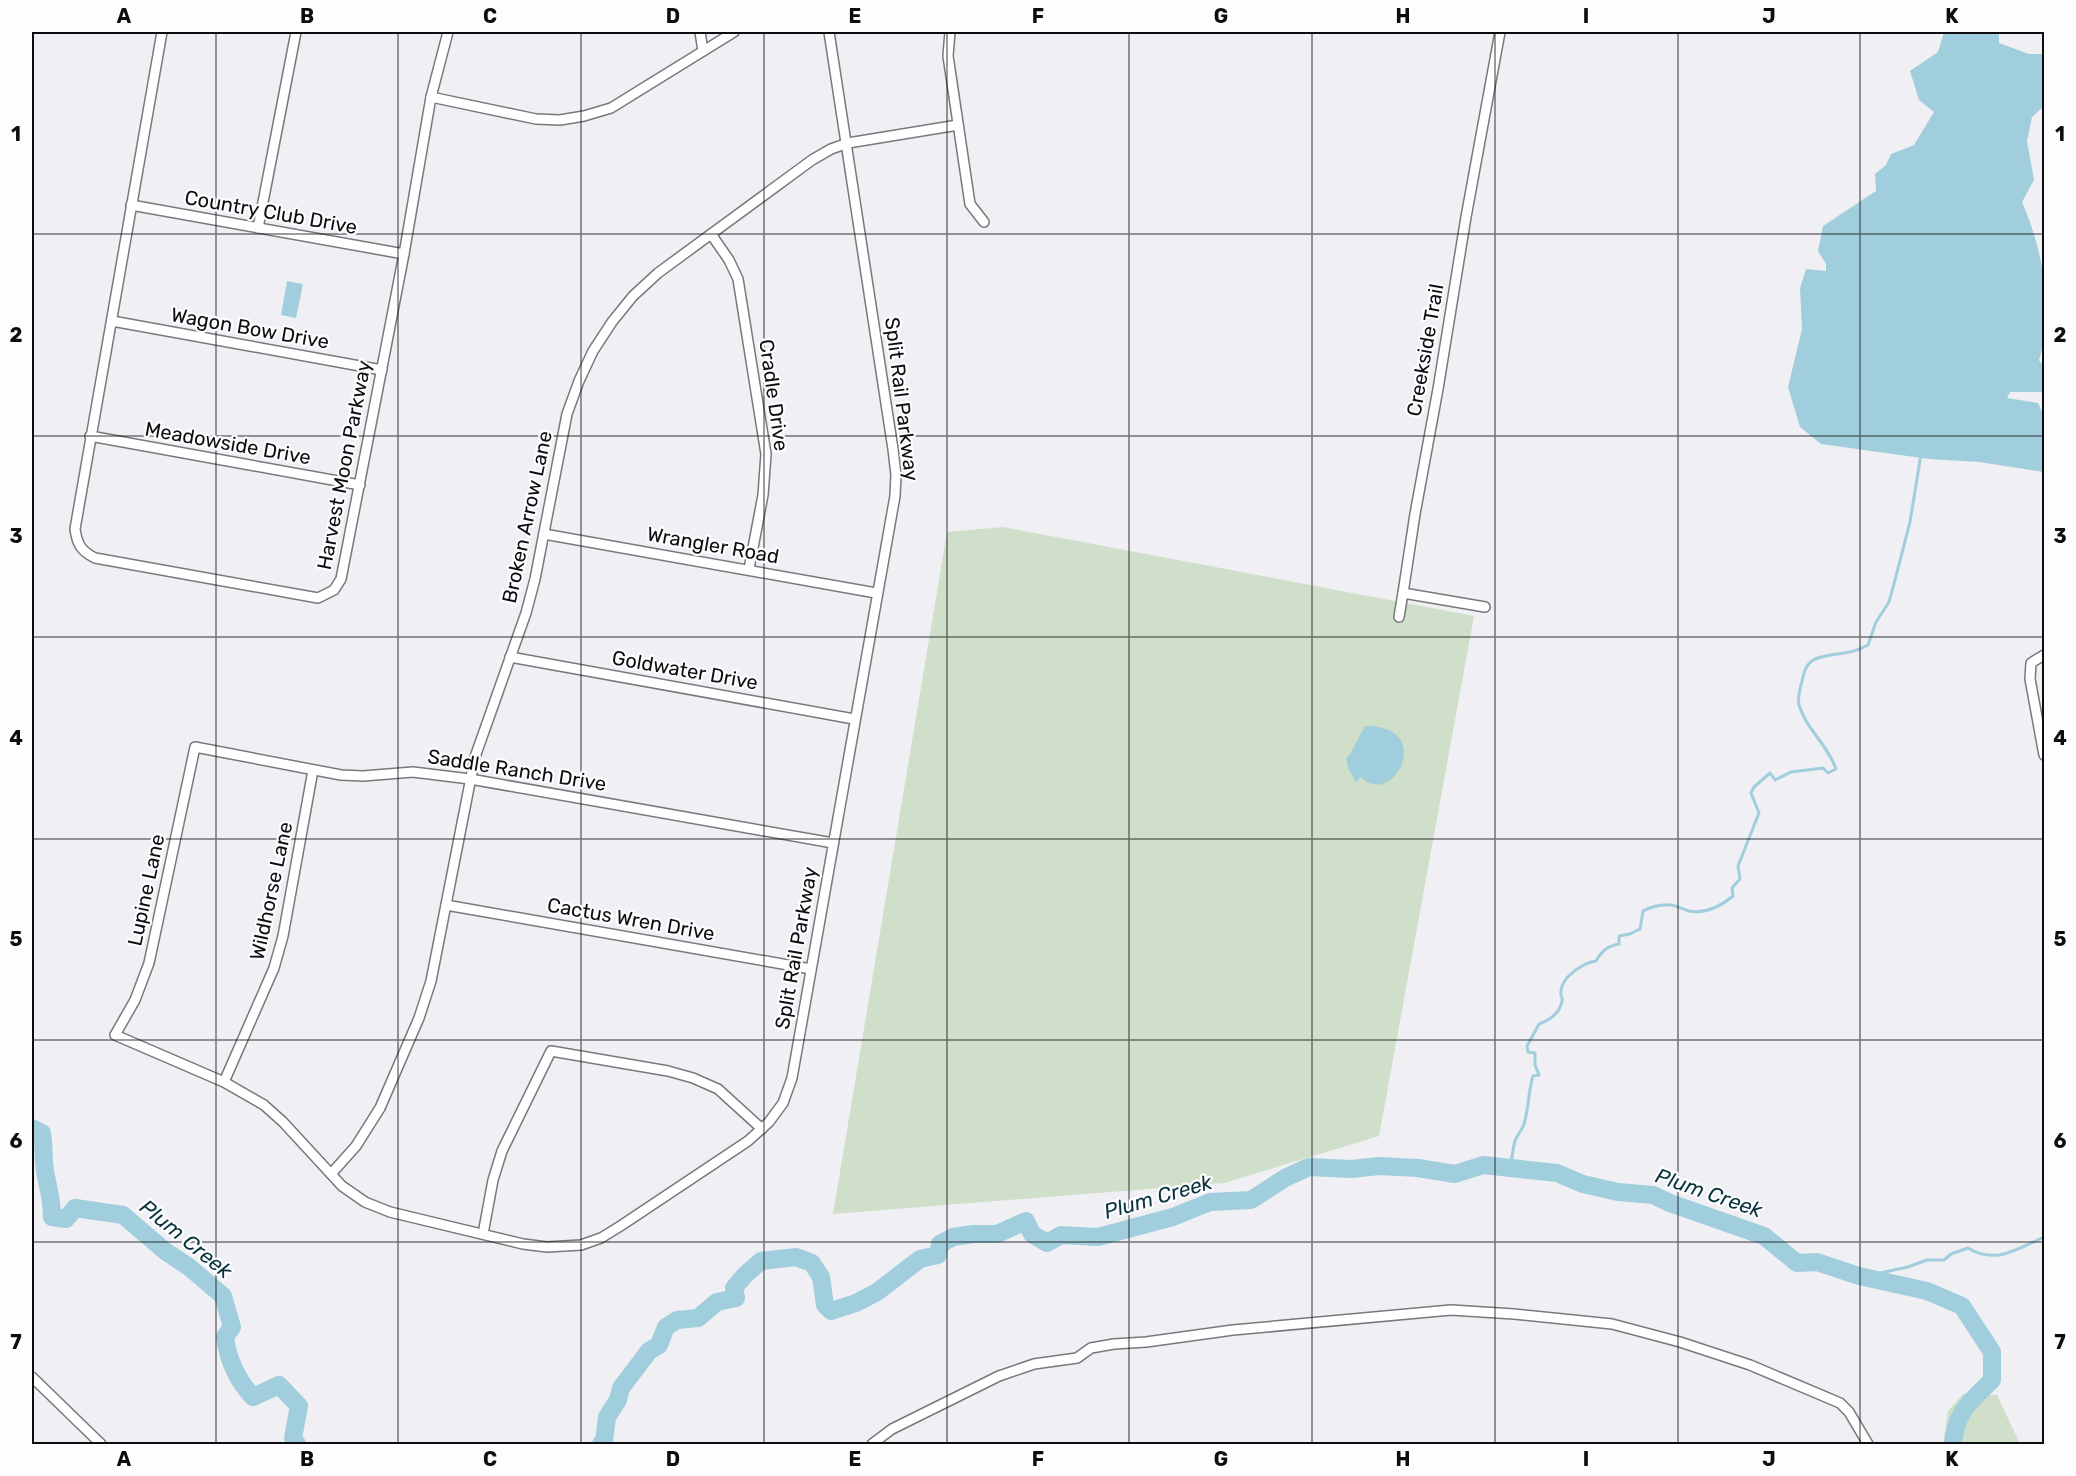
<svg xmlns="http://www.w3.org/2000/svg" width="2076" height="1476" font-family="Rubik,sans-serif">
	<rect width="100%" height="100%" fill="#efeff4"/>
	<g fill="#cfdfc9">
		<polygon points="1003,527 1474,616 1379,1136 1224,1183 833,1214 947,532"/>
		<polygon points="1963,1394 1997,1395 2020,1444 1943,1444 1948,1411"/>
	</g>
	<g fill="#a1cedc">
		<path d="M 1944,32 L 1999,32 L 1999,43 L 2029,54 L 2044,54 L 2044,106 L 2032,117 L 2027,141 L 2034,180 L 2022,202 C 2042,247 2055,312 2039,360 L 2044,368 L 2044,392 L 2010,392 L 2007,398 L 2038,403 L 2044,416 L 2044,472 L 1979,462 L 1929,459 L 1821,444 L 1800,427 L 1788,387 L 1802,329 L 1800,288 L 1806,269 L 1826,271 L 1826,264 L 1818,251 L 1823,226 L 1876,191 L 1875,174 L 1886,165 L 1891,154 L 1914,145 L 1934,112 L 1919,100 L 1910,71 L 1938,52 Z"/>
		<polygon points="287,281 303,284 296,318 281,315"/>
		<path d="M 1365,726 C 1437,725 1393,810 1361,777 L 1356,782 L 1348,768 L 1346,758 L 1349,756 Z"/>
	</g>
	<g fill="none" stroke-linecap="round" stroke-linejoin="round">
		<g stroke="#a1cedc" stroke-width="3">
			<path d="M 1507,1169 C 1515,1155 1511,1154 1515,1141 C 1517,1135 1522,1130 1524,1124 C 1529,1108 1528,1092 1533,1076 L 1539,1075 L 1535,1065 L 1535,1053 L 1528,1052 L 1527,1046 L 1539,1024 C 1550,1020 1560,1014 1562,1001 C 1563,994 1560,999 1561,992 C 1561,977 1583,963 1596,961 C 1602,951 1607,946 1619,944 L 1619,936 L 1630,934 L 1640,929 L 1643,911 C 1651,907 1661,904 1671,905 C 1677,906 1683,909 1689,911 C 1706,914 1720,907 1733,896 L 1732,888 L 1740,879 L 1738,866 L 1759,813 L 1751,793 L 1754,787 L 1770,773 L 1775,780 L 1791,772 L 1823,768 L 1828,773 L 1836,769 C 1828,745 1806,729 1799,705 C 1797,697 1801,685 1803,677 C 1805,669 1807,663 1815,659 C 1834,652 1849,656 1868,645 L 1876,622 L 1889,602 L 1895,580 L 1910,522 L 1921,454"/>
			<path d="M 1869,1278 L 1875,1274 L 1908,1267 L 1927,1260 L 1944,1260 L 1951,1254 L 1968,1248 C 1996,1265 2017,1249 2044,1237"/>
		</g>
		<g stroke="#a1cedc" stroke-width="18">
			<path d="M 32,1128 L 42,1133 C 44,1146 43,1158 45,1171 C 48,1188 52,1199 52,1217 L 66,1219 L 75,1208 L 123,1215 L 165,1251 L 189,1267 L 223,1296 L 232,1327 L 225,1337 C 228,1360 237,1380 253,1397 L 279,1385 L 299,1406 L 293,1438 L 297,1444"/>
			<path d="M 601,1444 L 604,1441 L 607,1417 L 618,1400 L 621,1388 L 649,1351 L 659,1345 L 666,1327 L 677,1320 L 698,1318 L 717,1302 L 736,1298 L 734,1288 L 745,1275 L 761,1261 L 796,1257 L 812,1263 L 821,1277 L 825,1305 L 831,1311 L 856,1303 L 877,1292 L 920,1259 L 938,1255 L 940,1244 L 953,1237 L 973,1234 L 997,1234 L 1026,1221 L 1032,1234 L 1047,1243 L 1061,1235 L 1098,1237 L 1173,1217 L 1210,1202 L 1251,1200 L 1285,1178 L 1309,1167 L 1351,1169 L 1379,1166 L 1418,1168 L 1455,1174 L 1483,1165 L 1557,1173 L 1583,1184 L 1618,1192 L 1653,1195 L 1670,1203 L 1764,1236 L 1797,1263 L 1817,1262 L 1859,1276 L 1927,1291 L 1962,1306 L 1992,1352 L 1992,1380 C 1970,1402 1956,1411 1953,1444"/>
		</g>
		<g stroke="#78787d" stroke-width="12">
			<g id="minor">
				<path d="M 162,32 L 75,529 C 77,544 81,551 95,558 L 318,598 L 334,590 L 341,579 L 404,254 L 431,97 L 448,32"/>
				<polyline points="700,32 703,51"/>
				<polyline points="829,32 893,449 896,475 895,496 792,1078 783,1103 769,1122 748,1141 622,1225 601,1238 581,1245 547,1247 523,1244 390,1212 365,1202 342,1186 283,1122 264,1105 224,1082 115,1035 135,1000 149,963 195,747 341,775 363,776 413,772 470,779 833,843"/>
				<polyline points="950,32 948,56 970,204 984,222"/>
				<polyline points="431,97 536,119 560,120 584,116 611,108 734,32"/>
				<polyline points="131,205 404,254"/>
				<polyline points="258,228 296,32"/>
				<polyline points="711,234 729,260 738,279 766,454 763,495 749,569"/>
				<polyline points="112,321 382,370"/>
				<polyline points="90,436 360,485"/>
				<polyline points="544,534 876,593"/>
				<polyline points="1485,607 1403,593 1415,514 1438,389 1466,217 1500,32"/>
				<polyline points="1399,617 1403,593"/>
				<polyline points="2044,655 2031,663 2030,679 2044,755"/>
				<polyline points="510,657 854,719"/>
				<polyline points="446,905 811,969"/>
				<polyline points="224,1082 274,968 283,936 313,770"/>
				<polyline points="331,1174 356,1146 380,1108 419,1018 431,981 475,757 526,613 535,579 567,414 579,381 593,351 612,322 633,296 658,273 812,160 831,149 848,143 958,125"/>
				<polyline points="483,1234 493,1180 502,1151 551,1051 668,1071 693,1078 718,1089 762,1129"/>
				<polyline points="32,1377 101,1444"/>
				<polyline points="872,1444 892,1429 999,1376 1034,1364 1077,1358 1091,1348 1114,1344 1146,1342 1233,1330 1451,1310 1514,1314 1612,1324 1680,1342 1750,1365 1840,1403 1849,1412 1868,1444"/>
			</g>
		</g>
		<use href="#minor" stroke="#fff" stroke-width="9"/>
	</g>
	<path fill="none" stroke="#0d0d0f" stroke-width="1.5" stroke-opacity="0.55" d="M 216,32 L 216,1444M 398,32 L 398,1444M 581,32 L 581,1444M 764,32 L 764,1444M 947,32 L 947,1444M 1129,32 L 1129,1444M 1312,32 L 1312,1444M 1495,32 L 1495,1444M 1678,32 L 1678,1444M 1860,32 L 1860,1444M 32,234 L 2044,234M 32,436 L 2044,436M 32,637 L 2044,637M 32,839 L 2044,839M 32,1040 L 2044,1040M 32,1242 L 2044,1242"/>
	<g text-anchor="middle" stroke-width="4.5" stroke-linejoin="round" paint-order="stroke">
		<g font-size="20" fill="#0d0d0f" stroke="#fdfdff">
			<text transform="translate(271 212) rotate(10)" y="7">Country Club Drive</text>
			<text transform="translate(250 328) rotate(10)" y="7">Wagon Bow Drive</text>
			<text transform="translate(1425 350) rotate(-80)" y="7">Creekside Trail</text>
			<text transform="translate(774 395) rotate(82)" y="7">Cradle Drive</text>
			<text transform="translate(902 399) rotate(83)" y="7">Split Rail Parkway</text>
			<text transform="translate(228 443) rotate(10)" y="7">Meadowside Drive</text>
			<text transform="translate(344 465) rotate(-79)" y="7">Harvest Moon Parkway</text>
			<text transform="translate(527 517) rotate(-78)" y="7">Broken Arrow Lane</text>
			<text transform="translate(713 545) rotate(10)" y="7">Wrangler Road</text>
			<text transform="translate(685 670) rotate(10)" y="7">Goldwater Drive</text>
			<text transform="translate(517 770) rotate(9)" y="7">Saddle Ranch Drive</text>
			<text transform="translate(146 890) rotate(-78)" y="7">Lupine Lane</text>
			<text transform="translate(271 891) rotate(-78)" y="7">Wildhorse Lane</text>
			<text transform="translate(631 919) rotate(10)" y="7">Cactus Wren Drive</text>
			<text transform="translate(796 948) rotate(-80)" y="7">Split Rail Parkway</text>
		</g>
		<g font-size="21" font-style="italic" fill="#08333e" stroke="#fdfdff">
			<text transform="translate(1709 1193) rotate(19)" y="7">Plum Creek</text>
			<text transform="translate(1158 1197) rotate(-16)" y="7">Plum Creek</text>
			<text transform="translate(186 1239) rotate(39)" y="7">Plum Creek</text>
		</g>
	</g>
	<rect width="2076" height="1476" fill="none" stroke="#fdfdff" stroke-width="66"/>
	<rect x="33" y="33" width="2010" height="1410" fill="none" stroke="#0d0d0f" stroke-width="2"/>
	<g font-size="20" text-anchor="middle" font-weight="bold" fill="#0d0d0f">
		<text x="124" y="23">A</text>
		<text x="307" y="23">B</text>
		<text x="490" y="23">C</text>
		<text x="673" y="23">D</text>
		<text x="855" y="23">E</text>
		<text x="1038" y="23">F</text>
		<text x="1221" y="23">G</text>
		<text x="1403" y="23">H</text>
		<text x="1586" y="23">I</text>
		<text x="1769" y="23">J</text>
		<text x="1952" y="23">K</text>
		<text x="16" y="141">1</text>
		<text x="2060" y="141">1</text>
		<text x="16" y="342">2</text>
		<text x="2060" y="342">2</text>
		<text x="16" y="543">3</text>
		<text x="2060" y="543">3</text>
		<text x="16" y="745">4</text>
		<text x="2060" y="745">4</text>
		<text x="16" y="946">5</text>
		<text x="2060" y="946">5</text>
		<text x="16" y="1148">6</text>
		<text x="2060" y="1148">6</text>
		<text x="16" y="1349">7</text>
		<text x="2060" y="1349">7</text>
		<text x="124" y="1466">A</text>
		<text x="307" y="1466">B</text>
		<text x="490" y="1466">C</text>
		<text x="673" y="1466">D</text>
		<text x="855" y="1466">E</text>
		<text x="1038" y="1466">F</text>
		<text x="1221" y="1466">G</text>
		<text x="1403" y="1466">H</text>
		<text x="1586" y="1466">I</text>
		<text x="1769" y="1466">J</text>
		<text x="1952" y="1466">K</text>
	</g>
</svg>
